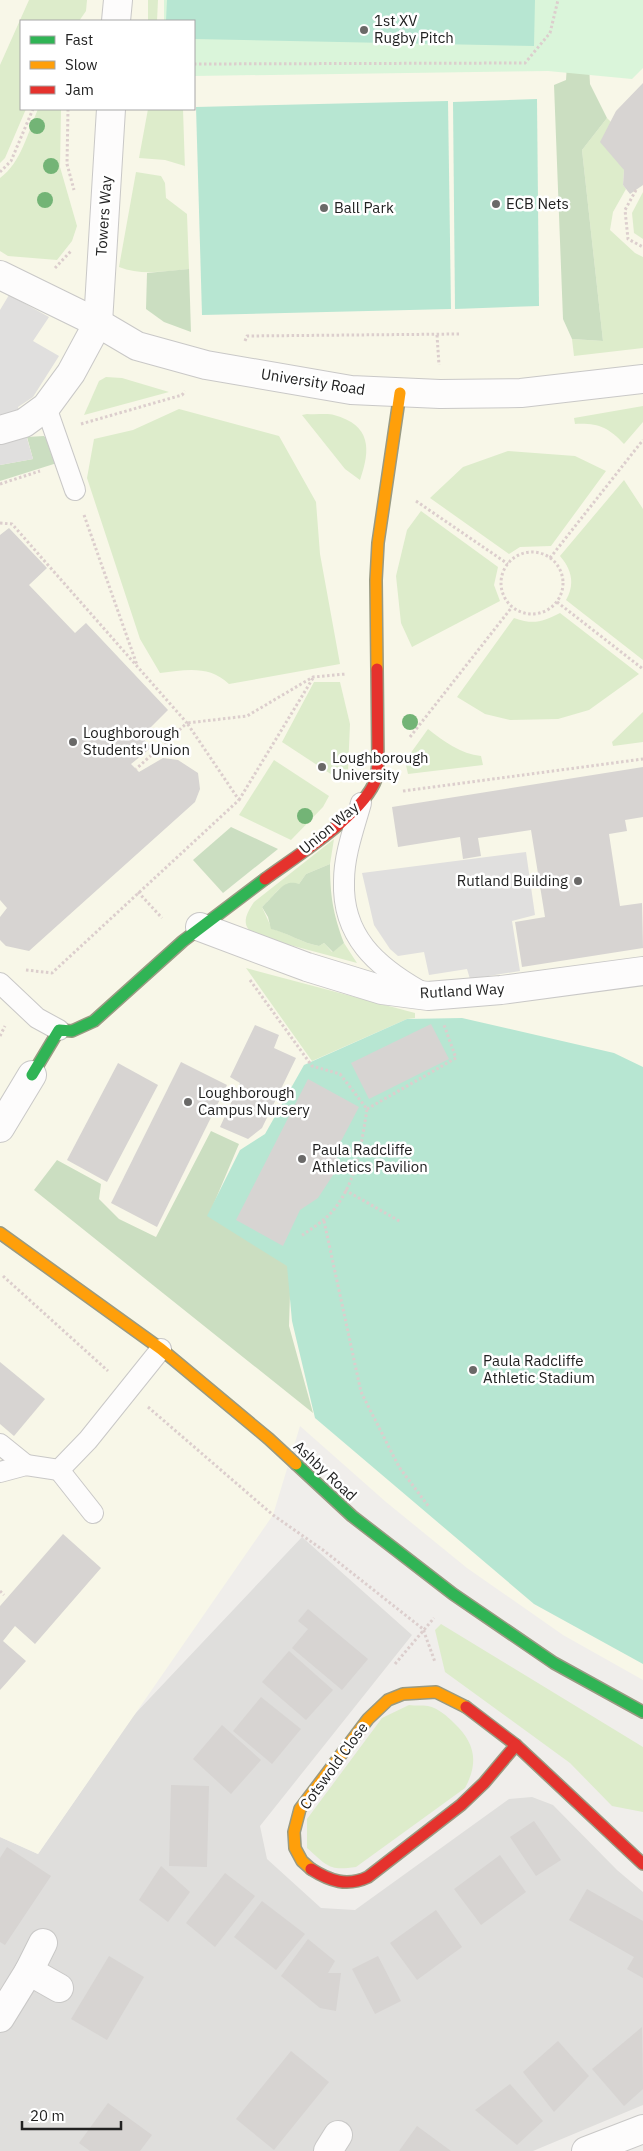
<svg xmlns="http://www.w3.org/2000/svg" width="643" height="2151" font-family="'IBM Plex Sans',sans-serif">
	<rect width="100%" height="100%" fill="#f0eeeb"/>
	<polygon fill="#dfdedc" points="302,1537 412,1635 260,1826 267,1859 321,1908 355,1910 509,1799 532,1797 553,1805 617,1870 643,1892 643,2105 533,2151 0,2151 0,1837 38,1854 133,1716"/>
	<path fill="#f8f7e8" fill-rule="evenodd" d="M 0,0 L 643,0 L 643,1680 L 563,1635 L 467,1568 L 386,1502 L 300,1426 L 273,1515 L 38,1854 L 0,1837 ZM 21,21 L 194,21 L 194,109 L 21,109 Z"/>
	<g fill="#ddeccb">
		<polygon points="29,0 87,0 86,11 79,21 21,21 21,109 26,109 5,158 0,163 0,65"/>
		<polygon points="148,0 158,0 157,21 148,21"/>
		<path d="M 38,109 L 61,109 L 60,167 L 77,226 L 72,241 L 57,260 L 8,256 L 0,251 L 0,178 C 21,163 28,132 38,109 Z"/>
		<polygon points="148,109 183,109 185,170 185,166 165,160 139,158"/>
		<polygon points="607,118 611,122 624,170 623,185 626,189 613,212 610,230 635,253 643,257 643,348 574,356 572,339 603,341 582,150"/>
		<path d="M 136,172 L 161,176 L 165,183 L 166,198 L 187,214 L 189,269 C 166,271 141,276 119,267 Z"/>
		<polygon points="643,192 643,239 634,233 632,213"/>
		<polygon points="106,377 122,378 169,392 84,415 99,381"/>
		<path d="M 643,406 L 643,422 L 624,444 C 608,427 598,423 575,424 L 574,418 Z"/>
		<path d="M 179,409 L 279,436 L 316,502 L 320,554 L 340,664 L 229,684 C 209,665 186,670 160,673 L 140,639 L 87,478 L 94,439 L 133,430 Z"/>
		<path d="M 307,414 C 316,415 328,413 334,415 C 371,425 371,449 360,480 L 345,469 L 302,415 Z"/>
		<polygon points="508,451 575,456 606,471 551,546 520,547 509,554 430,498 463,467"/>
		<path d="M 624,480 L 643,509 L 643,660 L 566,600 C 575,584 572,570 560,556 Z"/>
		<polygon points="421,511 498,567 494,585 500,601 412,647 401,623 396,576 407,530"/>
		<path d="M 560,613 L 639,674 L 589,710 L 558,719 L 510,720 L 485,714 L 457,697 L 514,618 C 534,625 542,622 560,613 Z"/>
		<polygon points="314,682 340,682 350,724 348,770 343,782 282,742"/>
		<polygon points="643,712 643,742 613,746 612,742"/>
		<path d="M 428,729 C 443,741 461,754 481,756 L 483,765 L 408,774 L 405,761 Z"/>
		<polygon points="274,760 329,796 323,807 291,840 239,815"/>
		<path d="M 334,839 L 330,864 L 306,874 L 299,884 C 279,882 277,894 262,907 L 272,929 C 288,933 302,943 319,946 L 324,943 L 332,952 L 344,943 L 357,963 L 260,937 C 241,929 243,918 254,902 Z"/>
		<polygon points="246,968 415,1013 415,1018 407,1019 312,1061"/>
		<polygon points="441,1624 643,1747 643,1812 612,1806 570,1763 445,1672 435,1630"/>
		<path d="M 409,1705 C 415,1706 422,1705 428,1706 C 438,1708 447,1716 454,1723 C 475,1743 479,1762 465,1788 L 356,1867 C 328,1871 328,1866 307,1848 L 307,1819 L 382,1718 Z"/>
	</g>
	<g fill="#cbdec1">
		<polygon points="569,34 589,66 590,84 607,118 582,150 603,341 572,339 563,319 554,85 566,80"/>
		<polygon points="189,269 191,332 164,322 146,309 147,273"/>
		<polygon points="44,436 57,453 57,463 0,481 0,465 33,459 27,437"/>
		<polygon points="231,827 278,849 223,893 193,860"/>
		<path d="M 330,864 C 330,895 333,914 344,943 L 333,952 L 324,943 L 319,946 C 302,943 288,933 271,929 L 268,917 L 262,907 C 268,902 281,885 287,884 C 290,882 296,883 299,884 L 306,874 Z"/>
		<polygon points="211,1131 239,1144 209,1215 291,1263 289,1326 313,1413 34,1190 57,1160 101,1184 99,1199 119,1219 156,1237"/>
	</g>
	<polygon fill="#daf5da" points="164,0 643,0 643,68 632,79 548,71 194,76 194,21 164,21"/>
	<g fill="#b7e6d2">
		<polygon points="167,0 535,0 534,46 194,39 194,21 166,21"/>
		<polygon points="537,99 539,306 455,309 453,102"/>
		<polygon points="448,101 451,309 202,315 196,107"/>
		<polygon points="462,1018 614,1053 643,1067 643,1664 534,1604 315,1418 292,1321 287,1266 207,1216 240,1150 265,1134 304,1065 407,1019"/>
	</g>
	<g fill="#e0dfde">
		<polygon points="9,295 49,317 33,341 59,356 33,397 18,407 33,459 0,465 0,310"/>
		<polygon points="526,852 535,915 512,921 520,971 470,979 467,969 429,975 424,952 398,956 390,949 374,925 362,873"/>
	</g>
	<g fill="#d7d4d2">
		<polygon points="643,83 643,185 630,194 623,185 624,170 600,142 616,111"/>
		<polygon points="9,528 47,568 29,585 75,633 86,623 168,710 141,737 152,747 131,764 139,772 163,758 178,760 198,773 200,789 195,802 29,951 6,946 0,940 0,917 7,908 0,900 0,535"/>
		<polygon points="643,767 643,817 625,820 627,831 609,834 620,906 642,903 643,948 522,967 515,922 545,917 531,830 478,838 481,856 463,859 460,837 398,847 392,807"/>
		<polygon points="431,1024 449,1059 369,1099 351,1063"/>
		<polygon points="255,1025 279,1035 274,1048 296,1058 262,1128 248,1139 220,1127 240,1083 230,1077"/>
		<polygon points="181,1062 227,1085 157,1227 111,1203"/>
		<polygon points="118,1063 158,1085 107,1182 67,1160"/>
		<polygon points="308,1079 359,1107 338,1147 335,1172 318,1198 300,1210 283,1246 236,1220"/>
		<polygon points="0,1362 45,1399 14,1436 0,1424"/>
		<polygon points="63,1534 101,1568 35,1644 15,1626 3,1641 26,1661 0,1690 0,1606"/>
		<polygon points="308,1609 368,1659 342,1690 292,1648 308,1629 298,1621"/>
		<polygon points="289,1651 333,1690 306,1720 262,1682"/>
		<polygon points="261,1697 301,1729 272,1764 233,1731"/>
		<polygon points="222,1725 261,1760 231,1794 193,1759"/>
		<polygon points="171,1785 209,1786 207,1867 169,1866"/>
		<polygon points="534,1821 561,1860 536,1876 510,1837"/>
		<polygon points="7,1847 51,1876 5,1945 0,1942 0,1858"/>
		<polygon points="500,1855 526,1892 481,1925 454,1889"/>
		<polygon points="161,1866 190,1892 168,1922 139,1900"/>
		<polygon points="225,1873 255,1896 215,1947 186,1923"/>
		<polygon points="587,1889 643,1921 643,1978 627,1969 634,1957 569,1920"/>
		<polygon points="262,1901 305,1934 276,1970 234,1937"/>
		<polygon points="436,1910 462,1947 417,1980 390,1943"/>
		<polygon points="308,1939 335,1961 328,1973 341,1973 336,2011 320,2008 281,1976"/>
		<polygon points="109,1956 144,1977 107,2040 71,2019"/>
		<polygon points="378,1956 401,2001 375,2014 352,1969"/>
		<polygon points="642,2027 643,2089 624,2106 592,2069"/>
		<polygon points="558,2041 589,2076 554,2112 523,2072"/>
		<polygon points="291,2051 329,2082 274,2150 236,2119"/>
		<polygon points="510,2084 543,2121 517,2145 475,2110"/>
		<polygon points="108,2103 152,2135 140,2151 90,2151 79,2143"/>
		<polygon points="417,2126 451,2151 399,2151"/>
	</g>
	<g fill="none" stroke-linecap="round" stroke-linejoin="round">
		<g stroke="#c9c8c7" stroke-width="22">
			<g id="lane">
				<polyline points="46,407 75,490"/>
				<path d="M 361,803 C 354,828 344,855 344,881 C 342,936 376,966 420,991"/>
				<polyline points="0,983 37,1018 59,1030"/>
				<polyline points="0,1444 26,1465"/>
				<polyline points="59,1470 93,1513"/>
				<polyline points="0,1472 26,1465 59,1470 88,1440 161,1349"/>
			</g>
		</g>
		<g stroke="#c9c8c7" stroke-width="30">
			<g id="street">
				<polyline points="116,21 118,0"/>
				<polyline points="0,275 98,323 137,346 206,365 351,390 440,394 521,393 643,379"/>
				<polyline points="0,430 24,423 46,407 71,373 98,323 111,109"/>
				<polyline points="200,927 307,967 382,990 428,996 501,990 643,971"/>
				<polyline points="0,1128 32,1075"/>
				<polyline points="29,1971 59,1988"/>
				<polyline points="0,2018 29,1971 43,1943"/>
				<polyline points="328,2151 338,2135"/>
				<polyline points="586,2151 643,2129"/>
			</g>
		</g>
		<g stroke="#999a82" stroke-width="14">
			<g id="fast">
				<polyline points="32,1075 59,1030 72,1031 94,1021 183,941 265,879"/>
				<polyline points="296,1464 352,1516 453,1594 554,1663 643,1712"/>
			</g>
		</g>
		<g stroke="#999a82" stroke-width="14">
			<g id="slow">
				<polyline points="377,669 376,580 378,543 400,393"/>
				<polyline points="0,1233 161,1349 269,1439 296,1464"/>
				<polyline points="311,1869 302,1861 295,1848 294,1832 300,1809 368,1719 388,1700 403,1694 436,1692 466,1707"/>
			</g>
		</g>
		<g stroke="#999a82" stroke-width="14">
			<g id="jam">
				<path d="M 265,879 C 296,856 363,815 376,779 C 377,775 377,769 378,764 L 377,669"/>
				<polyline points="466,1707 516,1745 643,1864"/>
				<path d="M 311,1869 C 330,1881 347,1887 368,1877 L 461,1805 L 484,1783 L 516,1745"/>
			</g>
		</g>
		<g stroke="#dccecd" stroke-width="3" stroke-dasharray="2.5 2.5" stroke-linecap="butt">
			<polyline points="194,64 525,63 550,33 558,0"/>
			<polyline points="68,109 67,164 74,190"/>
			<polyline points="0,172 11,161 33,109"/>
			<polyline points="636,190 625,210 628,239 643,247"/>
			<polyline points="55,268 71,251"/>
			<polyline points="437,335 439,365"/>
			<polyline points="245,341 247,336 459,334"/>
			<polyline points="81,424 182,395 185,391"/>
			<polyline points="0,484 40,471"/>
			<polyline points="416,501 508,564"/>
			<polyline points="84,515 137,665"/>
			<polyline points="0,523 12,524 187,723 136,769"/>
			<circle cx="532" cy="583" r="31"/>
			<polyline points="550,558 643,440"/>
			<polyline points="557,602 643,669"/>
			<polyline points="410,737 512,607"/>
			<polyline points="403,791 643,759"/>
			<polyline points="239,800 313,678"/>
			<polyline points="138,892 162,918"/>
			<polyline points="26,970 52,973 239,800 187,723 247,716 313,677 346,674"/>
			<path d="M 250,980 L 312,1066 L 340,1074 L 367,1109 C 362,1141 357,1177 338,1204 C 329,1218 314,1227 301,1236"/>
			<polyline points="0,1036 5,1026"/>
			<polyline points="367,1109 456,1058 444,1025"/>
			<polyline points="345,1190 401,1222"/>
			<polyline points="324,1221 361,1392 399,1467 429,1507"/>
			<polyline points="3,1276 108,1371"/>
			<polyline points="148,1407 273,1515 323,1550 423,1629 435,1662"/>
			<polyline points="0,1591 4,1595"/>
			<polyline points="395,1664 434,1618"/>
		</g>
		<use href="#lane" stroke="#fdfcfc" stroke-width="20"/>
		<use href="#street" stroke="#fdfcfc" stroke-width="28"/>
		<use href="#fast" stroke="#30b455" stroke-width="11"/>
		<use href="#slow" stroke="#ff9f0a" stroke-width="11"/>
		<use href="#jam" stroke="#e5322d" stroke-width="11"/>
	</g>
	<g fill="#73b476">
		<circle cx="37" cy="126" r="8"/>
		<circle cx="51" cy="166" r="8"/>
		<circle cx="45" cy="200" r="8"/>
		<circle cx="410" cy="722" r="8"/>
		<circle cx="305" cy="816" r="8"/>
	</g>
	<g fill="#6a6968" stroke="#fff" stroke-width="2">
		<circle cx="364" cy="30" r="5"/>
		<circle cx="496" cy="204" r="5"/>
		<circle cx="324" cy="208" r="5"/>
		<circle cx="73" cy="742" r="5"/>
		<circle cx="322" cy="767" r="5"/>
		<circle cx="578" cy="881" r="5"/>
		<circle cx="188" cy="1102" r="5"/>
		<circle cx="302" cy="1159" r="5"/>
		<circle cx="473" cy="1370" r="5"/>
	</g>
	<g text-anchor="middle" stroke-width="5" stroke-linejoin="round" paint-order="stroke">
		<g font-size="15" fill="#222" stroke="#fff" text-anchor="start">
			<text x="374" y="26">1st XV<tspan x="374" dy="17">Rugby Pitch</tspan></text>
			<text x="506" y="209">ECB Nets</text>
			<text x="334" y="213">Ball Park</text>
			<text x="83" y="738">Loughborough<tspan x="83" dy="17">Students' Union</tspan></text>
			<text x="332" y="763">Loughborough<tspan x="332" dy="17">University</tspan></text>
			<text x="568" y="886" text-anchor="end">Rutland Building</text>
			<text x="198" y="1098">Loughborough<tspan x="198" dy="17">Campus Nursery</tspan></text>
			<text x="312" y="1155">Paula Radcliffe<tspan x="312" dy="17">Athletics Pavilion</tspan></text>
			<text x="483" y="1366">Paula Radcliffe<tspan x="483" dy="17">Athletic Stadium</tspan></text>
		</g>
		<g font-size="15" fill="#222" stroke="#fff">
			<text transform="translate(104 216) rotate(-86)" y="5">Towers Way</text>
			<text transform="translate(313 382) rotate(9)" y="5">University Road</text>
			<text transform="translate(329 828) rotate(-40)" y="5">Union Way</text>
			<text transform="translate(462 991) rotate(-3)" y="5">Rutland Way</text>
			<text transform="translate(325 1471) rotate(43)" y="5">Ashby Road</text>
			<text transform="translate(334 1766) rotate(-54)" y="5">Cotswold Close</text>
		</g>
	</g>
	<rect x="20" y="20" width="175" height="90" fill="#ffffff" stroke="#a7a7a7"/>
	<rect x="30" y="36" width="25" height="8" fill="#30b455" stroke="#a7a7a7"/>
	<text x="65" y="45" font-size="15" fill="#222222">Fast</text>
	<rect x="30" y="61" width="25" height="8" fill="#ff9f0a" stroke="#a7a7a7"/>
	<text x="65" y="70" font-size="15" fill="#222222">Slow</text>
	<rect x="30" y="86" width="25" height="8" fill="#e5322d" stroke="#a7a7a7"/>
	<text x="65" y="95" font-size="15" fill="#222222">Jam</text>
	<path d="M22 2121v8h99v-8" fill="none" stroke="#222222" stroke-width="2.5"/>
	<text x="30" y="2121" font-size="15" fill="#222222" stroke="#ffffff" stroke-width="4" paint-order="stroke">20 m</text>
</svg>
